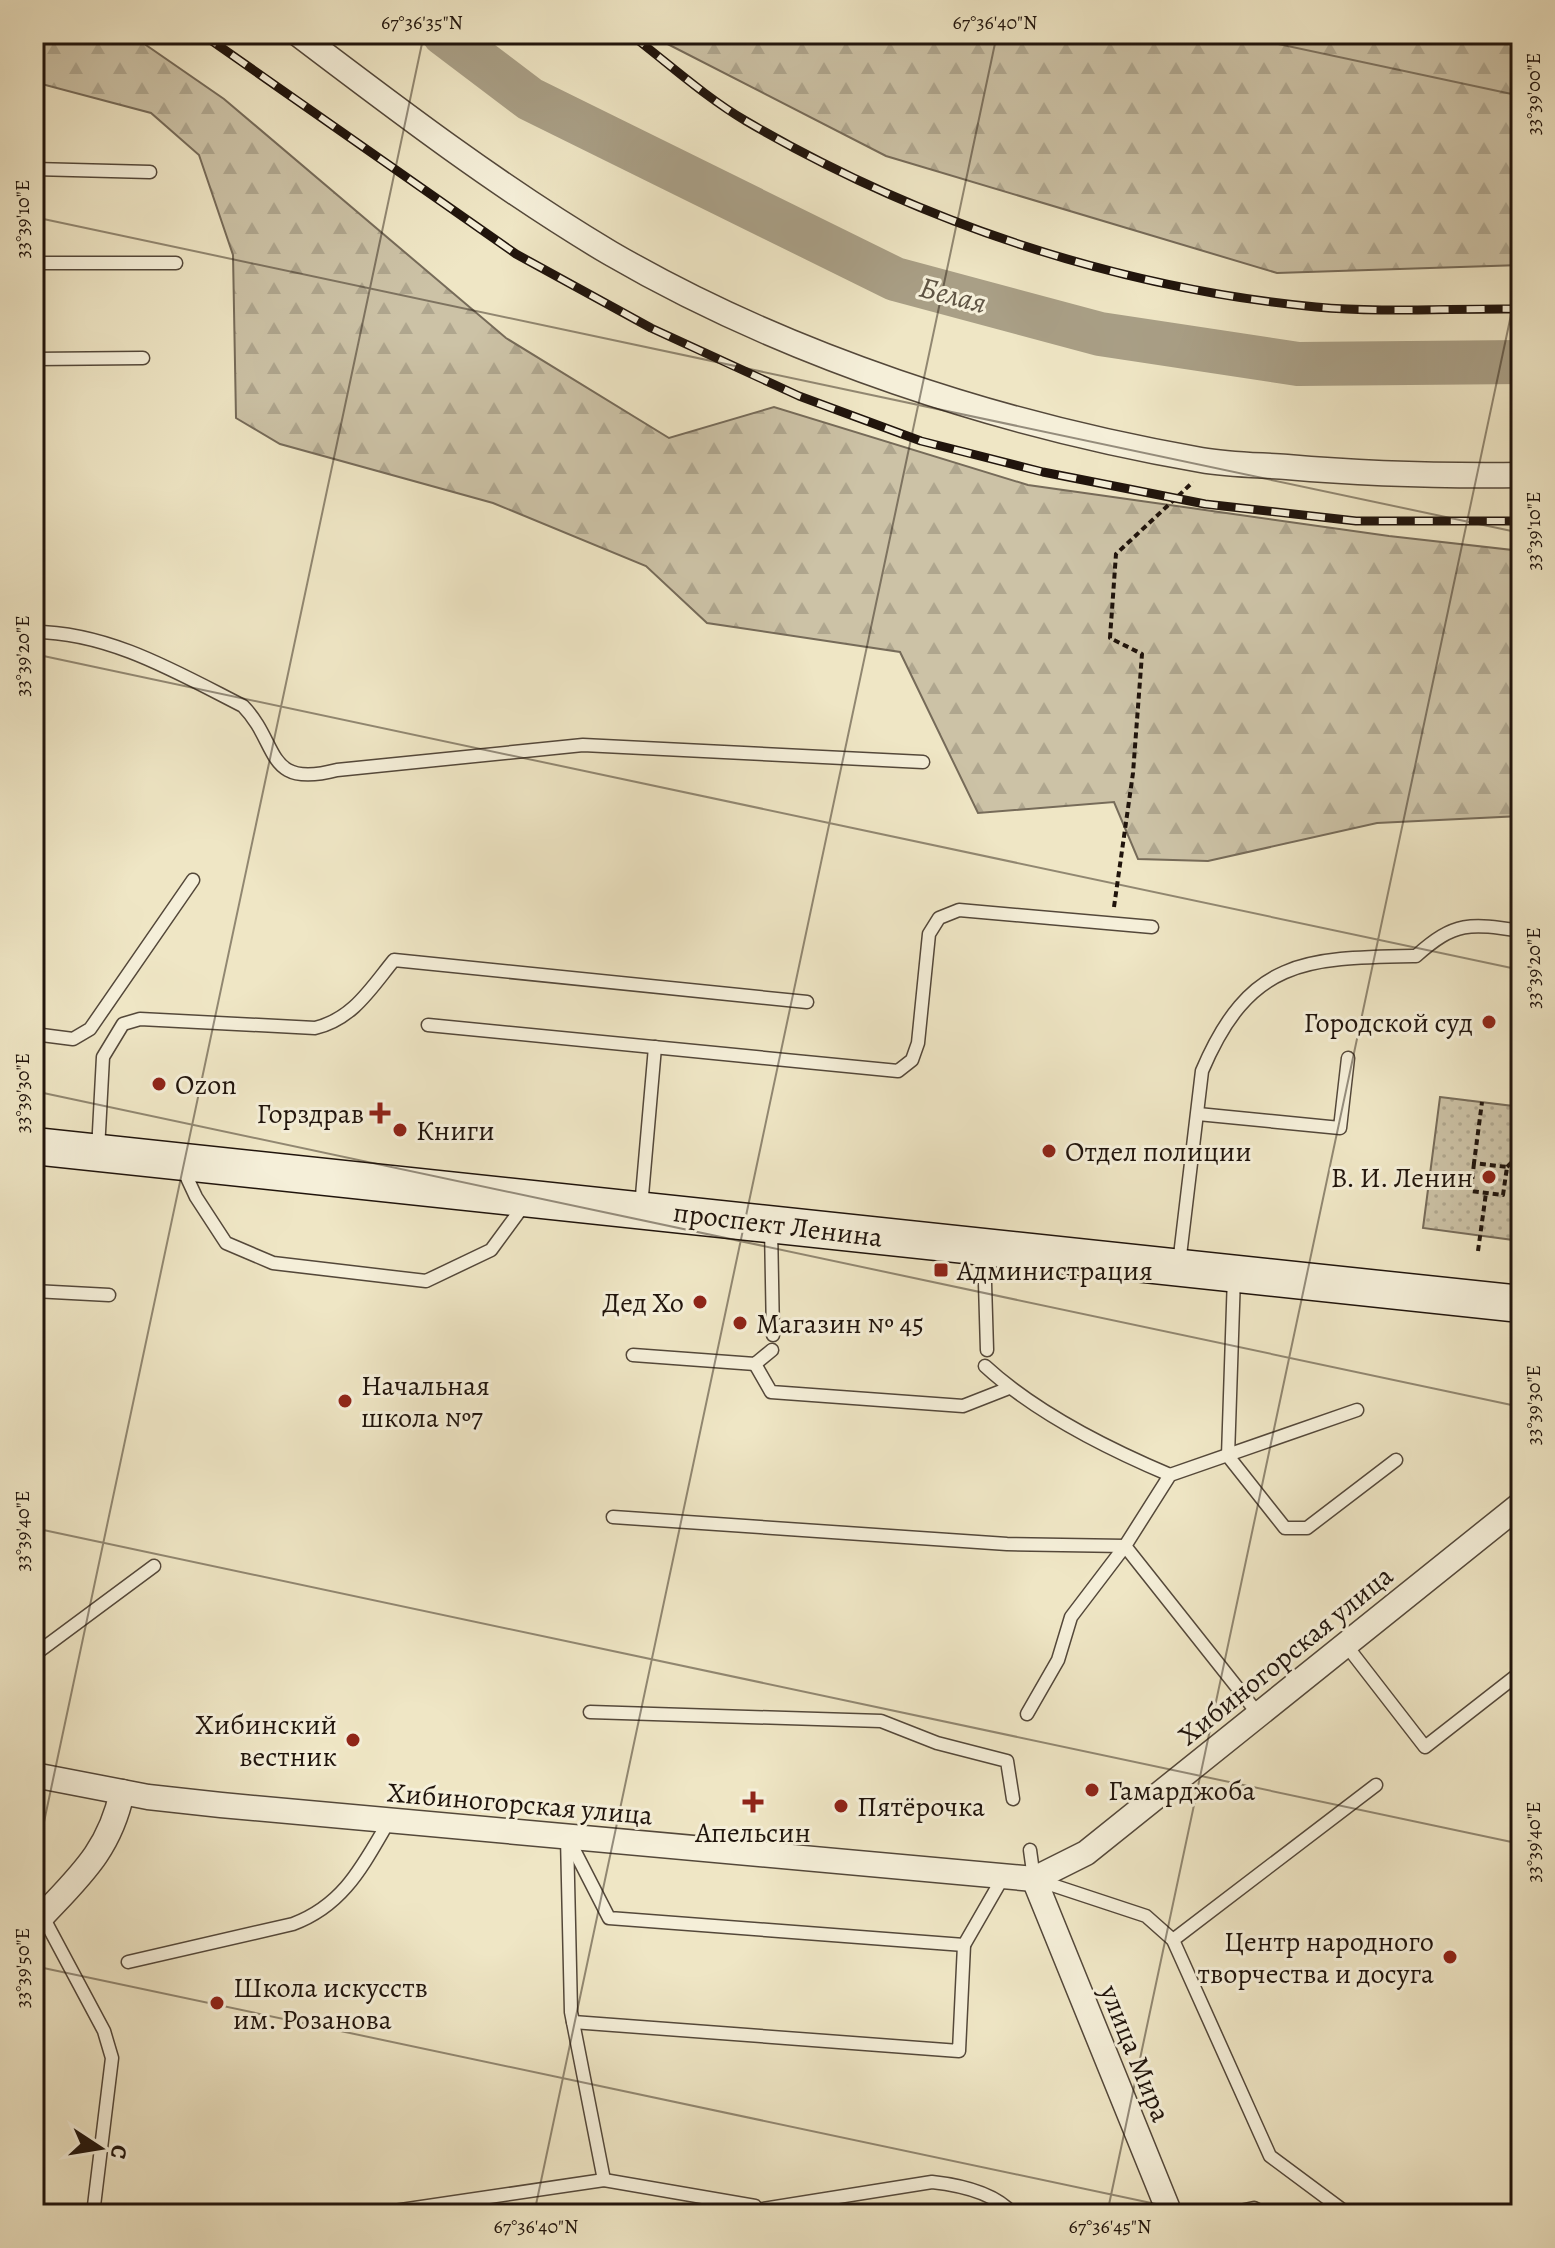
<svg xmlns="http://www.w3.org/2000/svg" width="1555" height="2248" font-family="Alegreya,serif">
	<defs>
		<pattern id="forest-firs" width="22" height="20" patternUnits="userSpaceOnUse" patternTransform="scale(2)"><rect width="22" height="20" fill="#ccc2a6"/><path d="M5 1l3.5 6h-7zM16 11l3.5 6h-7z" fill="#afa68e"/></pattern>
		<pattern id="park-dots" width="8" height="8" patternUnits="userSpaceOnUse" patternTransform="scale(2)"><rect width="8" height="8" fill="#ccc2a6"/><path d="M2 2h.1M6 6h.1" fill="none" stroke="#afa68e" stroke-width="1.8" stroke-linecap="round"/></pattern>
	</defs>
	<rect width="100%" height="100%" fill="#efe6c5"/>
	<filter id="stains"><feTurbulence type="fractalNoise" baseFrequency=".0025" numOctaves="4"/><feColorMatrix values="0 0 0 0 .2 0 0 0 0 .09 0 0 0 0 .02 0 0 0 .5 -.17"/></filter>
	<radialGradient id="worn" r=".72"><stop offset=".6" stop-color="#630" stop-opacity="0"/><stop offset="1" stop-color="#630" stop-opacity=".3"/></radialGradient>
	<g fill="url(#forest-firs)" stroke="#766b59" stroke-width="2">
		<polygon points="34,34 130,34 224,99 506,338 669,438 774,407 1028,485 1389,536 1521,551 1521,816 1377,823 1208,861 1138,859 1114,802 978,813 900,652 707,623 646,566 493,503 280,444 236,418 233,255 199,155 151,113 34,82"/>
		<polygon points="648,34 1521,34 1521,265 1277,273 886,156"/>
	</g>
	<polygon fill="url(#park-dots)" stroke="#766b59" stroke-width="2" points="1440,1097 1521,1107 1521,1241 1423,1228"/>
	<g fill="none" stroke-linecap="round" stroke-linejoin="round">
		<polyline stroke="#a99f86" stroke-width="44" points="444,34 530,99 895,279 1100,334 1298,364 1521,362"/>
		<g stroke="#54483a" stroke-width="15">
			<g id="service">
				<polyline points="34,169 150,172"/>
				<polyline points="34,263 176,263"/>
				<polyline points="34,359 143,358"/>
				<path d="M 34,632 C 109,632 178,673 243,706 C 280,744 264,789 337,770 L 583,745 L 923,762"/>
				<polyline points="428,1025 898,1071 912,1060 918,1043 929,934 939,918 959,910 1152,927"/>
				<polyline points="34,1034 73,1039 90,1029 193,880"/>
				<polyline points="1198,1114 1340,1128 1348,1058"/>
				<path d="M 98,1150 L 103,1057 L 123,1024 L 140,1019 L 315,1028 C 353,1019 371,988 394,960 L 807,1002"/>
				<polyline points="182,1167 196,1197 226,1243 273,1263 426,1281 491,1250 524,1205"/>
				<polyline points="641,1207 655,1047"/>
				<polyline points="771,1227 773,1335"/>
				<polyline points="984,1250 987,1350"/>
				<path d="M 1179,1264 L 1202,1071 C 1250,958 1305,958 1416,956 C 1455,921 1470,923 1521,931"/>
				<polyline points="1234,1276 1228,1456 1285,1528 1307,1528 1396,1460"/>
				<polyline points="34,1291 109,1295"/>
				<polyline points="633,1355 755,1364 772,1350"/>
				<polyline points="755,1364 771,1392 963,1406 1009,1388"/>
				<path d="M 985,1366 C 1036,1413 1106,1448 1170,1475"/>
				<polyline points="613,1517 1007,1544 1125,1546"/>
				<polyline points="1346,1645 1425,1747 1521,1672"/>
				<polyline points="34,1655 154,1566"/>
				<polyline points="590,1712 881,1721 937,1743 1007,1761 1013,1799"/>
				<polyline points="1027,1714 1058,1660 1071,1617 1125,1546"/>
				<polyline points="1259,1715 1125,1546 1170,1475 1357,1410"/>
				<polyline points="569,1840 609,1918 964,1945 1002,1879"/>
				<polyline points="1030,1850 1034,1879 1146,1916 1173,1940"/>
				<polyline points="42,1915 104,2031 112,2058 93,2214"/>
				<path d="M 128,1962 L 293,1924 C 344,1905 363,1865 389,1821"/>
				<polyline points="573,2022 959,2051 964,1945"/>
				<polyline points="604,2180 755,2206"/>
				<polyline points="374,2214 604,2180 571,2012 567,1837"/>
				<path d="M 732,2214 L 932,2182 C 959,2185 995,2193 1013,2214"/>
				<polyline points="1226,2214 1254,2208 1266,2214"/>
				<polyline points="1348,2214 1270,2156 1173,1940 1376,1785"/>
			</g>
		</g>
		<g stroke="#54483a" stroke-width="27">
			<g id="minor">
				<path d="M 298,34 C 398,110 502,189 610,253 C 787,356 1000,425 1201,460 C 1229,465 1259,465 1287,467 C 1366,474 1442,476 1521,475"/>
				<polyline points="34,1775 148,1797 221,1805 1034,1879 1086,1853 1521,1504"/>
				<polyline points="1034,1879 1170,2214"/>
				<path d="M 34,1925 C 75,1880 109,1854 122,1792"/>
			</g>
		</g>
		<g stroke="#20140c" stroke-width="39">
			<polyline id="secondary" points="34,1146 1521,1304"/>
		</g>
		<g stroke="#20140c" stroke-width="4" stroke-dasharray="6 4" stroke-linecap="butt">
			<polyline points="1114,907 1133,773 1142,654 1110,638 1116,554 1193,482"/>
			<polyline points="1474,1163 1471,1191 1503,1195 1507,1167 1474,1163 1482,1102"/>
			<polyline points="1507,1167 1521,1153"/>
			<polyline points="1478,1251 1486,1193"/>
		</g>
		<use href="#service" stroke="#f5efd9" stroke-width="12"/>
		<use href="#minor" stroke="#f5efd9" stroke-width="24"/>
		<use href="#secondary" stroke="#f5efd9" stroke-width="36"/>
		<g stroke="#20140c" stroke-width="9">
			<g id="rail">
				<polyline points="202,34 516,254 651,328 799,396 921,441 1043,472 1205,504 1356,521 1521,521"/>
				<path d="M 630,34 C 668,63 705,97 746,121 C 918,222 1117,288 1316,307 C 1383,313 1453,308 1521,309"/>
			</g>
		</g>
		<use href="#rail" stroke="#f5efd9" stroke-width="6" stroke-dasharray="18" stroke-linecap="butt"/>
	</g>
	<path fill="none" stroke="#20140c" stroke-width="2" stroke-opacity="0.45" d="M 1231,34 L 1521,96M 34,217 L 1521,533M 34,654 L 1521,970M 34,1091 L 1521,1407M 34,1528 L 1521,1844M 34,1869 L 424,34M 34,1966 L 1203,2214M 534,2214 L 997,34M 1107,2214 L 1521,268"/>
	<g fill="#8f2418" stroke="#f5efd9" stroke-width="3">
		<circle cx="1489" cy="1022" r="8"/>
		<circle cx="159" cy="1084" r="8"/>
		<path d="M376 1101h8v8h8v8h-8v8h-8v-8h-8v-8h8z"/>
		<circle cx="400" cy="1130" r="8"/>
		<circle cx="1049" cy="1151" r="8"/>
		<circle cx="1489" cy="1177" r="8"/>
		<rect x="933" y="1262" width="16" height="16" rx="4"/>
		<circle cx="700" cy="1302" r="8"/>
		<circle cx="740" cy="1323" r="8"/>
		<circle cx="345" cy="1401" r="8"/>
		<circle cx="353" cy="1740" r="8"/>
		<circle cx="1092" cy="1790" r="8"/>
		<path d="M749 1790h8v8h8v8h-8v8h-8v-8h-8v-8h8z"/>
		<circle cx="841" cy="1806" r="8"/>
		<circle cx="1450" cy="1957" r="8"/>
		<circle cx="217" cy="2003" r="8"/>
	</g>
	<g text-anchor="middle" stroke-width="6" stroke-linejoin="round" paint-order="stroke">
		<g font-size="28" fill="#20140c" stroke="#f5efd9" text-anchor="start">
			<text x="1473" y="1032" text-anchor="end">Городской суд</text>
			<text x="175" y="1094">Ozon</text>
			<text x="364" y="1123" text-anchor="end">Горздрав</text>
			<text x="416" y="1140">Книги</text>
			<text x="1065" y="1161">Отдел полиции</text>
			<text x="1473" y="1187" text-anchor="end">В. И. Ленин</text>
			<text x="957" y="1280">Администрация</text>
			<text x="684" y="1312" text-anchor="end">Дед Хо</text>
			<text x="756" y="1333">Магазин № 45</text>
			<text x="361" y="1395">Начальная<tspan x="361" dy="32">школа №7</tspan></text>
			<text x="337" y="1734" text-anchor="end">Хибинский<tspan x="337" dy="32">вестник</tspan></text>
			<text x="1108" y="1800">Гамарджоба</text>
			<text x="857" y="1816">Пятёрочка</text>
			<text x="753" y="1842" text-anchor="middle">Апельсин</text>
			<text x="1434" y="1951" text-anchor="end">Центр народного<tspan x="1434" dy="32">творчества и досуга</tspan></text>
			<text x="233" y="1997">Школа искусств<tspan x="233" dy="32">им. Розанова</tspan></text>
		</g>
		<g font-size="28" fill="#20140c" stroke="#f5efd9">
			<text transform="translate(778 1224) rotate(7)" y="10">проспект Ленина</text>
			<text transform="translate(1285 1655) rotate(-39)" y="10">Хибиногорская улица</text>
			<text transform="translate(520 1803) rotate(5)" y="10">Хибиногорская улица</text>
			<text transform="translate(1136 2053) rotate(68)" y="10">улица Мира</text>
		</g>
		<g font-size="30" font-style="italic" fill="#5e5343" stroke="#f5efd9">
			<text transform="translate(953 295) rotate(15)" y="10">Белая</text>
		</g>
	</g>
	<rect width="1555" height="2248" fill="none" stroke="#efe6c5" stroke-width="88"/>
	<g transform="translate(100 2148) rotate(102)" stroke="#f5efd9" stroke-width="6" paint-order="stroke">
	<path d="M0-6L14 30L0 20L-14 30Z" fill="#20140c"/>
	<text y="-12" font-size="22" font-weight="bold" text-anchor="middle" fill="#20140c">С</text>
	</g>
	<rect x="44" y="44" width="1467" height="2160" fill="none" stroke="#20140c" stroke-width="3"/>
	<g font-size="20" text-anchor="middle" fill="#20140c">
		<text x="422" y="29">67°36'35"N</text>
		<text x="995" y="29">67°36'40"N</text>
		<text transform="translate(1533 94) rotate(-90)" y="7">33°39'00"E</text>
		<text transform="translate(22 219) rotate(-90)" y="7">33°39'10"E</text>
		<text transform="translate(1533 531) rotate(-90)" y="7">33°39'10"E</text>
		<text transform="translate(22 656) rotate(-90)" y="7">33°39'20"E</text>
		<text transform="translate(1533 968) rotate(-90)" y="7">33°39'20"E</text>
		<text transform="translate(22 1093) rotate(-90)" y="7">33°39'30"E</text>
		<text transform="translate(1533 1405) rotate(-90)" y="7">33°39'30"E</text>
		<text transform="translate(22 1531) rotate(-90)" y="7">33°39'40"E</text>
		<text transform="translate(1533 1842) rotate(-90)" y="7">33°39'40"E</text>
		<text transform="translate(22 1968) rotate(-90)" y="7">33°39'50"E</text>
		<text x="536" y="2233">67°36'40"N</text>
		<text x="1110" y="2233">67°36'45"N</text>
	</g>
	<rect width="100%" height="100%" filter="url(#stains)"/>
	<rect width="100%" height="100%" fill="url(#worn)"/>
</svg>
